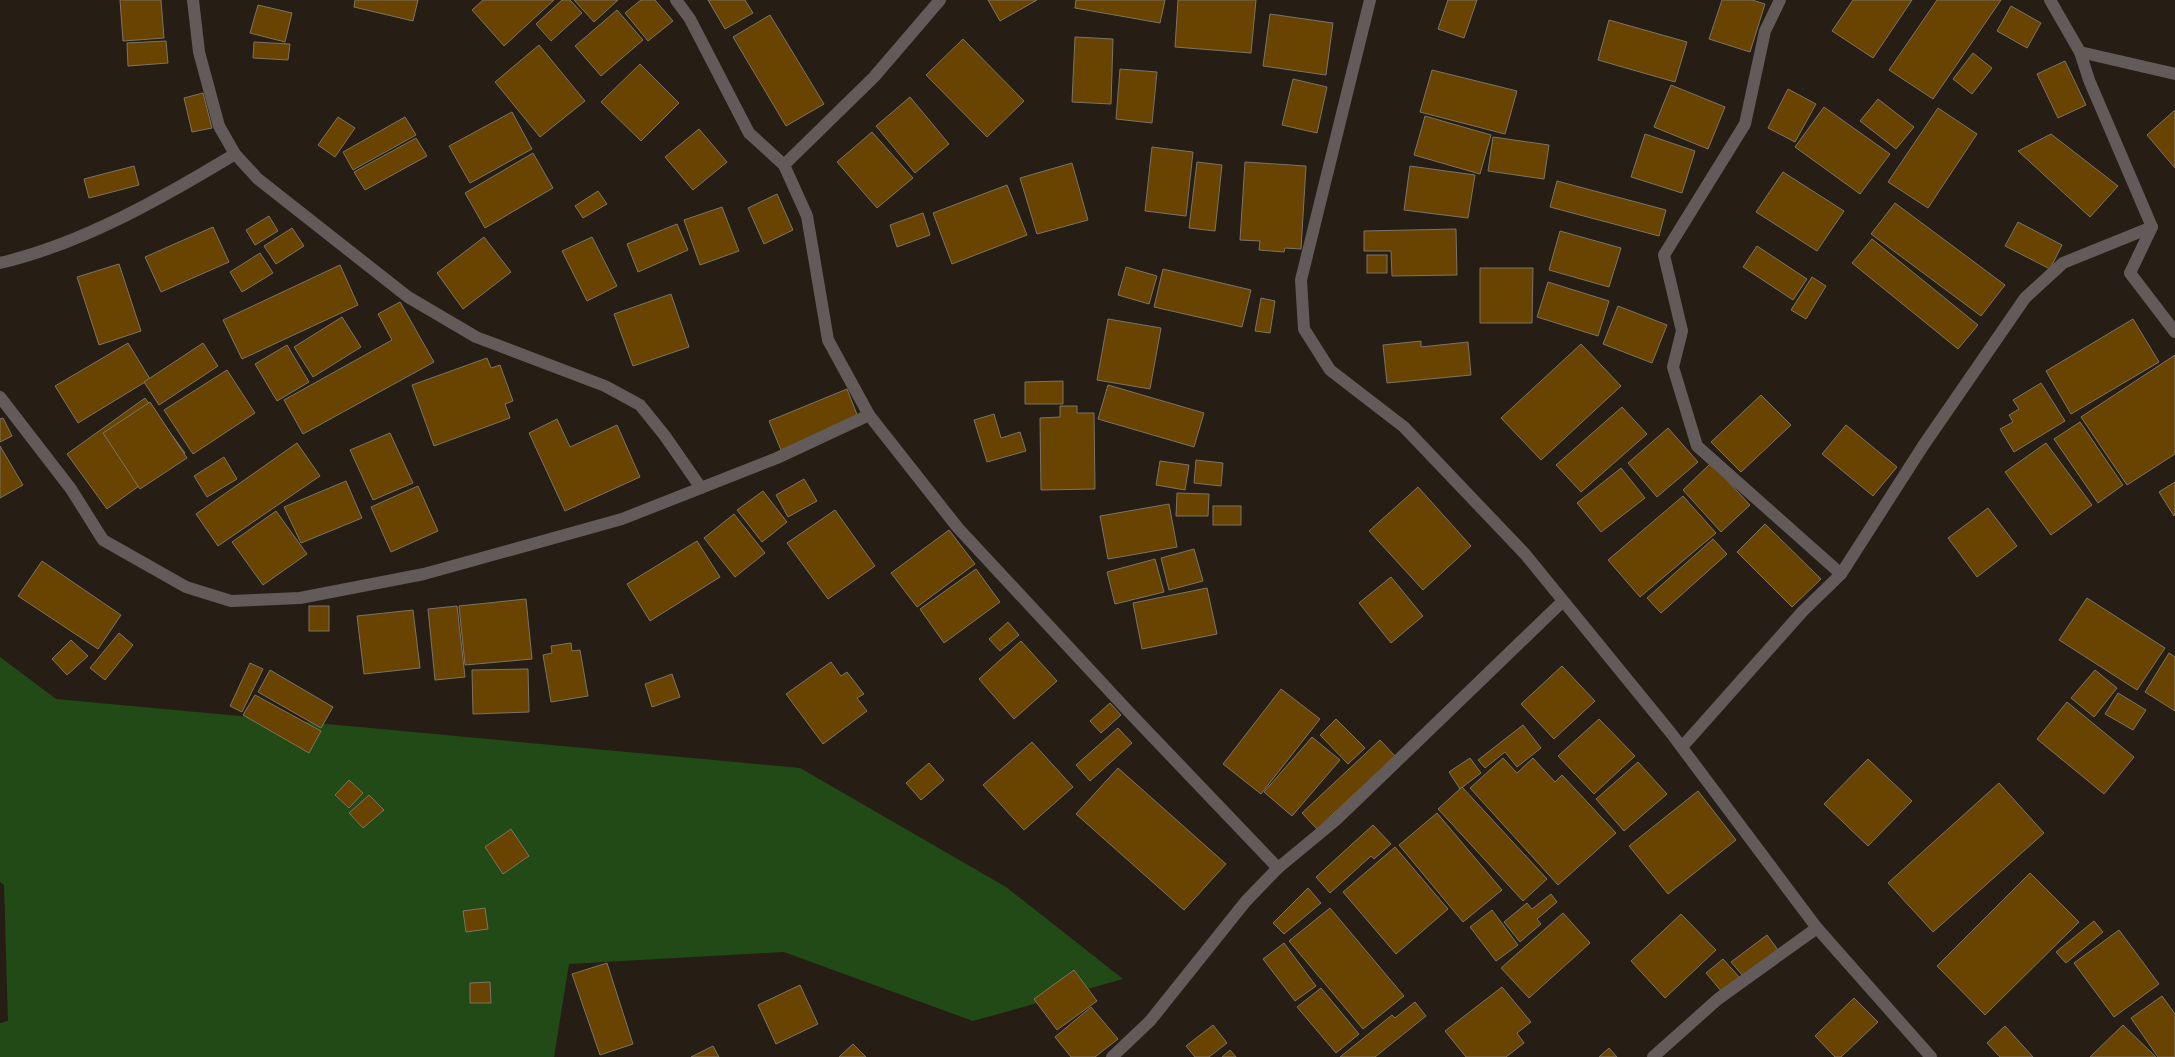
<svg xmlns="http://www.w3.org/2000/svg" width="2175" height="1057" font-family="'Asap Condensed',sans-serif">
	<rect width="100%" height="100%" fill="#261e14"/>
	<polygon fill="#224a16" points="0,657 56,699 800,768 1006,887 1123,979 973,1021 784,952 569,964 554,1057 0,1057 0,1023 8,1021 4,885 0,882"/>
	<g fill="#684400" stroke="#7c7367">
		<polygon points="120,0 161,0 164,38 123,41"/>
		<polygon points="355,0 418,0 413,21 354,7"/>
		<polygon points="483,0 554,0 504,46 472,10"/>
		<polygon points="562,0 570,0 582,13 551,41 536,24"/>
		<polygon points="574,0 618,0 594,22"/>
		<polygon points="641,0 655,0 673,21 648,41 625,13"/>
		<polygon points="708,0 745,0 753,13 725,29"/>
		<polygon points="988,0 1037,0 1000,21"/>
		<polygon points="1076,0 1165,0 1160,23 1075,8"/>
		<polygon points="1178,0 1256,0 1251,53 1175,47"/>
		<polygon points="1448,0 1477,0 1464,38 1438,29"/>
		<polygon points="1722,0 1752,0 1765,4 1750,52 1709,39"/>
		<polygon points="1853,0 1912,0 1873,58 1832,31"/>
		<polygon points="1937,0 2001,0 1933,99 1889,70"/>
		<polygon points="258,5 292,13 285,42 250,33"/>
		<polygon points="2011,6 2041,23 2027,48 1997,31"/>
		<polygon points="617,10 643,40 601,76 575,46"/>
		<polygon points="1270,14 1333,23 1326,75 1263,66"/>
		<polygon points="770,15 824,104 786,126 733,37"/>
		<polygon points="1609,20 1687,42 1675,82 1598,60"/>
		<polygon points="1075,37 1113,39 1111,104 1072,102"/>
		<polygon points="963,39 1024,101 987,137 926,75"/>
		<polygon points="166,41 168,63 128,66 127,43"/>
		<polygon points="254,42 290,44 288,60 253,58"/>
		<polygon points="539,45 585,101 540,137 495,82"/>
		<polygon points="1973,53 1992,68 1972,94 1953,79"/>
		<polygon points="2065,61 2086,105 2058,118 2037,74"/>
		<polygon points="640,64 679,103 641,141 601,102"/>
		<polygon points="1120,69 1157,72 1152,123 1116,119"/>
		<polygon points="1432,70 1517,91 1505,134 1420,112"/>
		<polygon points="1293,79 1327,87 1317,133 1282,125"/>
		<polygon points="1671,85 1725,107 1708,149 1654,127"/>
		<polygon points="1788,89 1816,104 1795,142 1768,128"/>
		<polygon points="203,93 212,128 192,132 184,98"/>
		<polygon points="910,97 949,144 915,173 876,126"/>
		<polygon points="1878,99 1914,127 1896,149 1860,121"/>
		<polygon points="1824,107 1890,154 1860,194 1795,147"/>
		<polygon points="1938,108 1977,134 1928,208 1888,182"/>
		<polygon points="2175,110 2175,168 2147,135"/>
		<polygon points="512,112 532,149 470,183 449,146"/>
		<polygon points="1425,116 1491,135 1480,174 1414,155"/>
		<polygon points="338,117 355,128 335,157 318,145"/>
		<polygon points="405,117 416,135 353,170 343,152"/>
		<polygon points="699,129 727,162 693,190 665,157"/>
		<polygon points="872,132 913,178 877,208 837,162"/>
		<polygon points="1645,134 1695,151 1682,193 1631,177"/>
		<polygon points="2051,134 2118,186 2090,217 2018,151"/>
		<polygon points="1493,137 1549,145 1544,179 1488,171"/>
		<polygon points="416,138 427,156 365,190 354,172"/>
		<polygon points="1152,147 1193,152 1186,216 1145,211"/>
		<polygon points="533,153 553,188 485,228 465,193"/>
		<polygon points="1197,162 1222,165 1215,231 1189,228"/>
		<polygon points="1245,162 1306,166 1301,249 1285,248 1284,252 1259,250 1260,241 1240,240"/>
		<polygon points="1072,163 1088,220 1037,234 1020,178"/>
		<polygon points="134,166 139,185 89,198 84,179"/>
		<polygon points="1410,166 1475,175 1468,218 1404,210"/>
		<polygon points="1783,172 1844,211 1817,251 1756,212"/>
		<polygon points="1557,181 1666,210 1659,236 1550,207"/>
		<polygon points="1007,185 1027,235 952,264 933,213"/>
		<polygon points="598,191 607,204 583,218 575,206"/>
		<polygon points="777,194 793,230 764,244 748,208"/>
		<polygon points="1895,203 2005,285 1981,316 1871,234"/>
		<polygon points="722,207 739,251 700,265 684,220"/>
		<polygon points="923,213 930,235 897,247 890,225"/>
		<polygon points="269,216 278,231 255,245 246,230"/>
		<polygon points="2018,222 2062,245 2050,269 2005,246"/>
		<polygon points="677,224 688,250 638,272 627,244"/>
		<polygon points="213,227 229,262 161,292 145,257"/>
		<polygon points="292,228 304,246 276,264 264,246"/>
		<polygon points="1456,229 1457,275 1392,276 1391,251 1364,251 1364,231"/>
		<polygon points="1560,231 1621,248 1609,287 1549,270"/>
		<polygon points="484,237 511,272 463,309 437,273"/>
		<polygon points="592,237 617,286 587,301 562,251"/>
		<polygon points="1872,239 1978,325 1958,349 1852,263"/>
		<polygon points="1757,246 1807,279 1793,300 1743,267"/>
		<polygon points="260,253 273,273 242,292 230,272"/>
		<rect x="1367" y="255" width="20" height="18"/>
		<polygon points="119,264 141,331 99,345 77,277"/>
		<polygon points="340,265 358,305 242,359 223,320"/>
		<polygon points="1126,267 1157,276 1149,304 1118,295"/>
		<polygon points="1480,268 1533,268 1532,323 1480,323"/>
		<polygon points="1163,269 1251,290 1242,327 1154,307"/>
		<polygon points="1812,277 1826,286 1806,319 1791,310"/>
		<polygon points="1548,282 1609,301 1598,336 1537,317"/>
		<polygon points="671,294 689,347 633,366 614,314"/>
		<polygon points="1261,298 1275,301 1270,333 1255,331"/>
		<polygon points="400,302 434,362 303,434 284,400 392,340 378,314"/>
		<polygon points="1618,306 1667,325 1652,363 1603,344"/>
		<polygon points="342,317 361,347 313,377 294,347"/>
		<polygon points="1108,319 1161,328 1150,389 1097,380"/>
		<polygon points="2133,319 2159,362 2071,414 2046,371"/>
		<polygon points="1421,341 1421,347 1468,342 1471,375 1387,383 1383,345"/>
		<polygon points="128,343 150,379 78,423 55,386"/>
		<polygon points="203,343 218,366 159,405 144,382"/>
		<polygon points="1581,344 1621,386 1541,460 1501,418"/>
		<polygon points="287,345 309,382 277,401 255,364"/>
		<polygon points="2175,355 2175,454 2127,485 2081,417"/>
		<polygon points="487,358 491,368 500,365 513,401 505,404 510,418 434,446 412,385"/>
		<polygon points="227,370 255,413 193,454 164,410"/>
		<polygon points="1063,381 1063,404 1025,404 1025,382"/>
		<polygon points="2041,383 2065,421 2014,452 2000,429 2013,422 2009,415 2019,409 2013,400"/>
		<polygon points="1108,385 1204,413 1194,447 1098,419"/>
		<polygon points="847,389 858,417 781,450 769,421"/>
		<polygon points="1761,395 1791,425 1741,472 1711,442"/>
		<polygon points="145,398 185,453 107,509 67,454"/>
		<polygon points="150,402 187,458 140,489 103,433"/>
		<polygon points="1060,406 1077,406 1077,413 1094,413 1095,489 1041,490 1040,418 1060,417"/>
		<polygon points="1622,407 1647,434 1581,492 1556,465"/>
		<polygon points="994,414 1001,438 1020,432 1026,451 987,462 974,420"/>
		<polygon points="3,418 12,436 0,442 0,419"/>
		<polygon points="557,419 570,447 617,425 640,477 565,511 529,433"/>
		<polygon points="2080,422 2123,485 2098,503 2054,439"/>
		<polygon points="1846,425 1897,467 1873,496 1822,454"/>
		<polygon points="1668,428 1698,462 1657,497 1628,463"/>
		<polygon points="390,433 413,483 373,500 350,450"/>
		<polygon points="297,443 320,476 218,546 196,514"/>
		<polygon points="2046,443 2092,505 2051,535 2005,472"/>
		<polygon points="0,446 23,485 0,498"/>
		<polygon points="224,457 237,479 207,497 194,476"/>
		<polygon points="1196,460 1223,463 1221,486 1194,483"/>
		<polygon points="1160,461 1189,465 1185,490 1156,485"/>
		<polygon points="1711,463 1750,505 1721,532 1683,490"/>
		<polygon points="1621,468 1645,498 1601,532 1577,503"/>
		<polygon points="804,479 817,501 788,517 776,495"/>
		<polygon points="346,481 362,518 301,543 284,507"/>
		<polygon points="2175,482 2175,515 2174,516 2159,492"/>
		<polygon points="418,486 438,531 391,552 371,507"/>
		<polygon points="1418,487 1471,546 1423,590 1369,531"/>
		<polygon points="763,491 787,522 762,542 737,510"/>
		<polygon points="1177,493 1209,494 1208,516 1176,516"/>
		<polygon points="1683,496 1716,533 1640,597 1608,560"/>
		<polygon points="1169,504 1177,547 1108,559 1100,516"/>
		<rect x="1213" y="506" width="28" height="19"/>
		<polygon points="1988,508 2017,546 1977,577 1948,538"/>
		<polygon points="835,510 875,566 828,599 787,543"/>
		<polygon points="276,511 307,554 263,585 232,542"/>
		<polygon points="734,514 765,553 735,577 704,538"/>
		<polygon points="1765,524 1821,579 1792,607 1737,552"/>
		<polygon points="949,530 975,564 917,607 891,573"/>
		<polygon points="1713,539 1727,554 1661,613 1647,598"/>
		<polygon points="697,541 720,577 650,621 627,584"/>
		<polygon points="1194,549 1203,581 1169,590 1161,558"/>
		<polygon points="1155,559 1164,592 1115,604 1107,572"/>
		<polygon points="42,561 121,615 98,649 18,596"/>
		<polygon points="976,569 1000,602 944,643 920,609"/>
		<polygon points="1391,577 1423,616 1391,643 1359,603"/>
		<polygon points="1207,588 1217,634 1142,649 1133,603"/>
		<polygon points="2087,598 2165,648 2137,690 2059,640"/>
		<polygon points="526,599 532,659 465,665 459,606"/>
		<rect x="309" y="606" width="20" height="25"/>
		<polygon points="457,606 465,677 435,680 428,609"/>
		<polygon points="413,610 420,668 364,674 357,616"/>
		<polygon points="1008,622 1019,635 1000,651 989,639"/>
		<polygon points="119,633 133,645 105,680 90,668"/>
		<polygon points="71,640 88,656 67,675 52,659"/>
		<polygon points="1021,641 1057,681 1014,719 979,679"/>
		<polygon points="571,643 572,651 580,650 588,696 551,702 543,655 552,653 551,646"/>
		<polygon points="2169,653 2175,657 2175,711 2145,692"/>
		<polygon points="831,662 841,676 847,672 864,694 857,698 867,711 823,744 786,694"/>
		<polygon points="250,663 263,669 242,712 230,706"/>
		<polygon points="1562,666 1595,701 1554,739 1521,704"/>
		<polygon points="528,669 529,712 473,714 472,670"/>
		<polygon points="270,670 333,707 321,728 258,692"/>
		<polygon points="2095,670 2117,688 2094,717 2071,698"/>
		<polygon points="672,674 680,697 652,707 645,684"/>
		<polygon points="1281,689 1320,719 1261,794 1223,764"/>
		<polygon points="2118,693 2146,710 2133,730 2105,714"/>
		<polygon points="255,695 321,731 309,753 243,715"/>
		<polygon points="2067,702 2134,757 2104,794 2037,739"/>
		<polygon points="1110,703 1121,715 1101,733 1090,721"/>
		<polygon points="1336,719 1365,748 1348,764 1320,735"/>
		<polygon points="1599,719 1635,756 1594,794 1558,756"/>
		<polygon points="1523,725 1541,748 1517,767 1505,752 1485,768 1478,760"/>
		<polygon points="1118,728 1132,743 1090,781 1076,765"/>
		<polygon points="1312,737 1340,760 1292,816 1264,792"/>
		<polygon points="1380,740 1395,756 1317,829 1302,813"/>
		<polygon points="1032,742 1073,787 1024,830 983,785"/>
		<polygon points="1470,758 1481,773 1460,789 1449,772"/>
		<polygon points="1503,758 1517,773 1533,758 1555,782 1562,775 1616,833 1558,885 1470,788"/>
		<polygon points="1868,759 1912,801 1868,846 1824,804"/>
		<polygon points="1638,762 1667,794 1624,831 1596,799"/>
		<polygon points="929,763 944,780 921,800 906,783"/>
		<polygon points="1118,768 1226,864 1184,910 1076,814"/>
		<polygon points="349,780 363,793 349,808 335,795"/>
		<polygon points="1999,783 2044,833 1933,932 1888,883"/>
		<polygon points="1462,787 1547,879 1523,901 1438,809"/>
		<polygon points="1698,791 1736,840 1668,894 1629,846"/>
		<polygon points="369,795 384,810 363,828 349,813"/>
		<polygon points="1437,813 1502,890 1463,922 1399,845"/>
		<polygon points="1373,825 1391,844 1374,859 1371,856 1330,893 1316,877"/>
		<polygon points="511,829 529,856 503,874 485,847"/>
		<polygon points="1395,847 1448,909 1396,954 1343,892"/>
		<polygon points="2030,873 2079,922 1985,1015 1937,966"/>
		<polygon points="1308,888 1321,903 1284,934 1273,923"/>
		<polygon points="1551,894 1557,902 1537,919 1541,924 1520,942 1504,922 1527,903 1532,909"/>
		<polygon points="485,908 488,929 466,932 463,911"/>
		<polygon points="1330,908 1404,996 1363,1029 1289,941"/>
		<polygon points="1492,910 1518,945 1496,961 1470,927"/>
		<polygon points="1563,913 1590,943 1529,998 1501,968"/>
		<polygon points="1681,914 1716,950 1665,998 1631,961"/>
		<polygon points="2094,921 2103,932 2066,963 2056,952"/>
		<polygon points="2119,930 2159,984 2114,1017 2074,963"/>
		<polygon points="1767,935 1778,950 1743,976 1731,962"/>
		<polygon points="1284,943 1316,986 1295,1001 1263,959"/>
		<polygon points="1723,959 1740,978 1722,992 1706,973"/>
		<polygon points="607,963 633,1044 600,1055 572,974"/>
		<polygon points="1074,970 1097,1001 1057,1030 1034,999"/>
		<polygon points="490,982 491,1003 470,1003 470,983"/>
		<polygon points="800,985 818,1024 776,1044 758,1005"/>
		<polygon points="1502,987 1531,1022 1517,1033 1524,1043 1506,1057 1466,1057 1445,1031"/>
		<polygon points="1321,988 1359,1034 1336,1053 1297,1007"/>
		<polygon points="2162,996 2175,1014 2175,1057 2158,1057 2131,1018"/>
		<polygon points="1854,998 1878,1022 1841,1057 1835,1057 1815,1036"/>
		<polygon points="1415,1002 1426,1016 1375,1057 1340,1057 1392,1015 1395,1018"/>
		<polygon points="1091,1007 1118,1039 1095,1057 1071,1057 1055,1037"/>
		<polygon points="1213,1025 1227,1043 1209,1057 1195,1057 1186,1046"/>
		<polygon points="2123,1025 2156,1057 2090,1057"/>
		<polygon points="2005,1026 2033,1057 2000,1057 1987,1043"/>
		<polygon points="853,1044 866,1057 839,1057"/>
		<polygon points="713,1046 719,1057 691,1057"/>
		<polygon points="1609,1048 1617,1057 1599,1057"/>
		<polygon points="1230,1050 1236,1057 1222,1057"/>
	</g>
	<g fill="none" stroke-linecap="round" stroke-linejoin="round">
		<g stroke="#625b5a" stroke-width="12">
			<polyline points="193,0 199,52 219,126 235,154 258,179 408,297 476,337 605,386 640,405 665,436 701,488"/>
			<polyline points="676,0 690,19 749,133 784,165 807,216 828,340 869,415 958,528 1129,712 1278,868"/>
			<polyline points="1370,0 1301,280 1304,329 1330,370 1404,427 1525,554 1671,733 1817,928 1931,1057"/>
			<polyline points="1780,0 1765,31 1745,124 1664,255 1682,331 1673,367 1697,446 1841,574"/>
			<polyline points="2050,0 2080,52 2089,80 2152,227 2130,273 2175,332"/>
			<polyline points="2080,52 2175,74"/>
			<polyline points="784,165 874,77 940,0"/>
			<path d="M 0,263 C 82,244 164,197 235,154"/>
			<polyline points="0,397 71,489 103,540 186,587 231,601 300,598 424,574 622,519 777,458 869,415"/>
			<polyline points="1682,747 1802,612 1841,574 1923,446 2025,298 2063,263 2152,227"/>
			<polyline points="1112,1057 1150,1021 1246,901 1278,868 1336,820 1563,601"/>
			<polyline points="1653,1057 1718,999 1817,928"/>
		</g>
	</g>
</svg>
